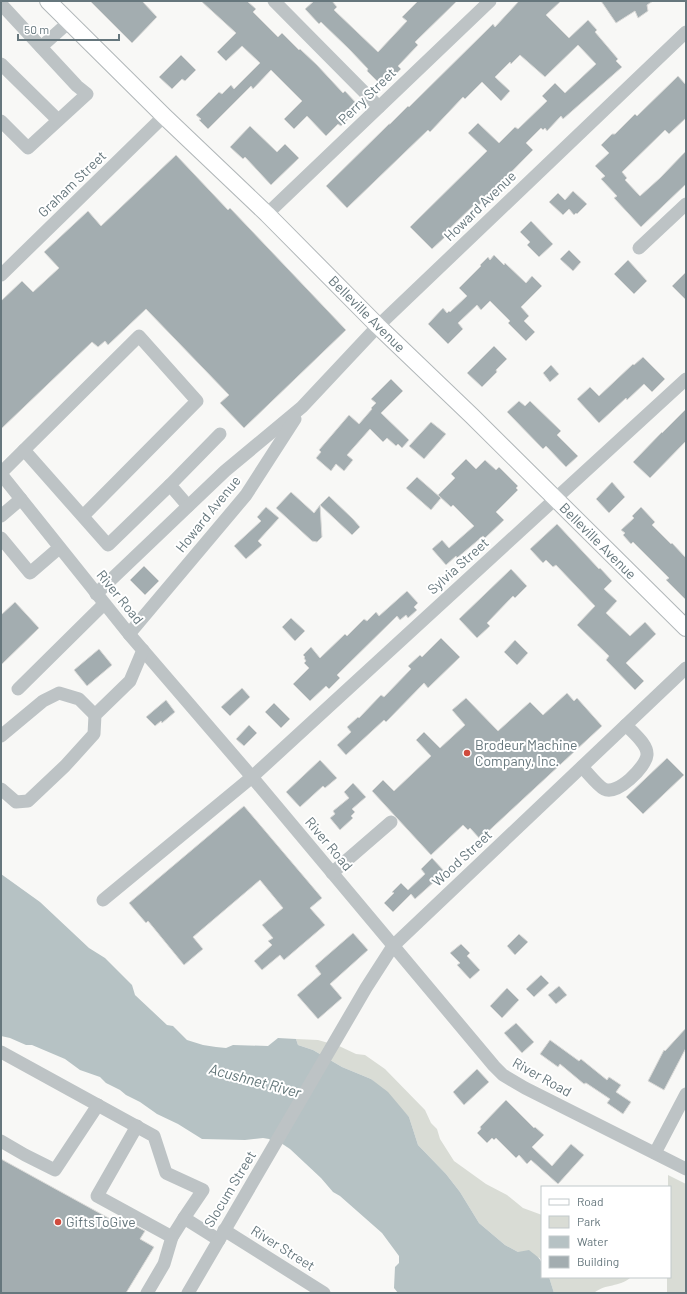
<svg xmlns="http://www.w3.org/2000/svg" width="687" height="1294" font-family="Barlow,sans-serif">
	<rect width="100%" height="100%" fill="#f8f8f6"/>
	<g fill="#d9dcd5">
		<polygon points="296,1039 318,1040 339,1046 356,1054 365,1055 385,1069 425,1110 431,1123 437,1129 440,1139 454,1161 486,1184 507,1195 523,1208 542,1215 542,1262 540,1258 518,1252 505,1245 479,1223 460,1192 446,1174 418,1145 409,1117 371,1079 342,1067 313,1050 298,1045"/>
		<polygon points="668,1175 686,1184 686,1293 667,1293 667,1277 670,1277 670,1187 668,1187"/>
		<path d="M 549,1277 L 631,1277 C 619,1288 606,1283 594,1293 L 554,1293 Z"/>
	</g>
	<path fill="#b6c2c4" d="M 1,874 L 40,902 L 89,948 L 105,958 L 132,985 L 135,995 L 167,1025 L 173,1026 L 187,1040 L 203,1045 L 216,1047 L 226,1048 L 233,1045 L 268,1046 L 278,1038 L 296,1039 L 298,1045 L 313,1050 L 342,1067 L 371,1079 L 388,1092 L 409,1117 L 418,1145 L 446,1174 L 460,1192 L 479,1223 L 505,1245 L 518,1252 L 529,1250 C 543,1261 542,1259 542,1277 L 549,1277 L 554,1293 L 398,1293 L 394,1288 L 395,1267 L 399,1263 L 399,1256 L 382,1233 L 340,1196 L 333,1192 L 321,1178 L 290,1149 L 281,1143 L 274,1143 L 269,1139 L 263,1138 L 245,1140 L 202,1139 L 178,1124 L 157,1114 L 140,1102 L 126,1095 L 120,1090 L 106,1083 L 100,1077 L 80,1070 L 65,1059 L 32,1045 L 26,1045 L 10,1038 L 1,1036 Z"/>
	<g fill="#a3adb0" stroke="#dadad8">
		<polygon points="90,1 142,1 157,17 132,43"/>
		<polygon points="201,1 247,1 256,9 253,12 278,37 282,33 299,50 300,49 317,65 343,93 345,91 358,105 346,117 348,119 341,126 338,124 326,136 307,116 294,129 284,119 302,101 271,70 253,89 251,86 208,129 199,120 201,119 196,115 219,92 222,94 231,85 234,89 260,63 242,46 226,61 217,52 236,33"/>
		<polygon points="314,1 332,1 337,7 334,10 378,52 407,21 402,17 418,1 457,1 415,42 418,45 398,66 401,69 394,76 392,74 381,85 367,71 368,69 349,49 321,22 319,24 305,9"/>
		<polygon points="519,1 561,1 546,15 569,38 588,20 597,30 595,32 618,59 616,61 622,67 563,119 561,116 547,131 545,128 543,130 541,128 526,143 533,150 527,156 477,207 475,204 443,235 445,237 432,249 410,227 487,151 468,133 478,123 499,143 515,127 518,129 547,101 542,96 555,83 565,93 596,64 578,45 545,77 520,55 511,64 510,62 495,77 510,91 501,101 482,82 465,99 463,97 430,132 428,130 347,208 326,186 389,124 390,124 408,106 409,107 493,24 495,27"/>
		<polygon points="601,1 653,1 647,5 648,11 638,18 635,11 616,23"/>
		<polygon points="181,55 196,70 185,81 182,79 172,89 159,77"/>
		<polygon points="678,76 686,85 686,118 669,134 665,130 622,172 627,178 625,180 640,196 660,178 686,151 686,184 641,227 614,198 617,196 601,179 605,176 595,166 609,153 601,145 612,134 615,134 635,114 637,116"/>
		<polygon points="250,126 277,152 285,144 299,158 271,185 245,157 243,159 230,147"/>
		<polygon points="176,155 228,210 230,208 346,330 244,428 220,403 229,395 146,309 108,345 105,341 98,347 92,342 1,429 1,301 22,281 33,292 59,268 44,252 88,211 101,226"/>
		<polygon points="573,191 587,204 577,214 576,213 574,215 569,209 563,215 549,202 558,193 565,200"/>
		<polygon points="531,221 553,244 539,257 527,245 530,242 520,232"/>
		<polygon points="569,250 581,262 573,271 560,259"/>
		<polygon points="494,255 504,265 505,263 526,283 532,276 542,286 521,307 529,316 524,321 535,332 526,341 508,323 510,321 490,301 481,310 477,305 458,323 463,329 448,344 428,324 443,308 447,313 449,311 450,312 467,296 459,288 481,266 480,265 488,257 490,260"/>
		<polygon points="628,260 647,281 634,294 614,274"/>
		<polygon points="686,272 686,300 672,286"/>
		<polygon points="494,346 507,359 496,370 497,372 482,387 467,373"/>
		<polygon points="643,357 665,379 652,392 644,384 627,400 626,398 599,423 577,399 590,387 599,396 633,364 634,365"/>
		<polygon points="551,365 559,374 550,382 543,373"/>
		<polygon points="391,379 403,391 381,413 409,440 402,448 398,444 396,446 387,438 383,442 370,429 347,455 353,460 344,471 336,464 331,471 316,458 321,452 319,450 349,415 359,424 372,409 371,408 376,403 371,399"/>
		<polygon points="519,401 525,406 530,401 561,431 557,435 578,456 566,467 546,446 543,449 507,412"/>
		<polygon points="686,409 686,441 650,478 633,462 662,432 662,433"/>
		<polygon points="431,422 446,434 424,459 409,446"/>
		<polygon points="466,459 476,469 485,460 496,470 499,467 518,486 516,488 518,490 496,512 504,520 485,538 483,536 457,558 456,556 446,565 432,549 442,540 449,548 474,526 453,505 451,507 438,495 455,478 451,474"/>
		<polygon points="417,477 441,498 431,510 406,488"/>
		<polygon points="612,482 625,497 609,513 596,499"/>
		<polygon points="291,492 314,513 320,505 322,537 317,542 312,541 276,508"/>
		<polygon points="329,496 353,519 360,527 352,535 320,505"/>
		<polygon points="266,507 279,518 258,541 262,545 246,559 234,546 261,521 257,517"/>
		<polygon points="641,507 655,522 652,525 671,544 672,543 686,558 686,600 666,580 669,578 633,542 631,544 623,535 625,533 621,530 634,518 632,516"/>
		<polygon points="557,524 599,569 600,568 612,581 604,589 617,601 606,613 630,636 645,622 656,634 626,663 644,681 635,690 606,660 609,656 577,625 595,606 556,565 553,567 546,560 543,563 530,549"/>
		<polygon points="144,566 159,581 145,595 130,580"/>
		<polygon points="511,569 527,586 515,598 513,596 487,623 490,626 477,638 459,619"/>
		<polygon points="407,591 418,603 414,607 417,610 408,618 406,615 400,620 397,616 337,675 340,678 329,689 326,686 310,701 293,684 309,668 304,663 306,661 304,658 305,657 303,655 311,647 320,658 345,634 347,636 364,619 367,621 376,612 379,616"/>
		<polygon points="15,602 39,628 1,665 1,615"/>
		<polygon points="291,618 305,631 295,641 282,627"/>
		<polygon points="441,638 460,657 428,688 424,683 386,722 384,720 346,755 337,745 351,732 347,727 358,717 359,718 381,695 384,697 411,669 408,666 420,655 422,657"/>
		<polygon points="515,640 528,653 517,665 504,652"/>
		<polygon points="99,649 112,665 87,686 74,670"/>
		<polygon points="242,688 250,697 230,716 221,707"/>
		<polygon points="567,693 574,701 577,698 602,726 480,839 470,828 468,830 463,825 431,855 372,791 383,780 394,791 431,756 416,740 424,732 440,748 465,725 452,710 466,698 498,731 530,702 543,715"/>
		<polygon points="166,700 175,712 162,723 161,721 155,726 146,717"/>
		<polygon points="274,703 290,719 281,728 265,712"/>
		<polygon points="249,725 257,733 244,746 236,739"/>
		<polygon points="667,758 684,775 643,814 626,797"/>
		<polygon points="320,760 337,778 325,788 323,786 300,807 286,792"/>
		<polygon points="353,783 366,797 352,809 355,812 351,816 353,818 340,830 330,818 335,814 333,811 349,798 344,792"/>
		<polygon points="244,806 322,898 310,908 325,925 284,960 280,955 262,970 254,961 272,945 268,941 273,938 262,925 283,908 260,880 193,937 203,949 184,965 148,921 146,923 129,903"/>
		<polygon points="432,858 445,872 415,899 411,894 393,912 384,903 394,893 392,892 401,883 408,890 425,874 421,869"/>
		<polygon points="353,933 368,950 330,984 342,998 318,1019 297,995 321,974 315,966"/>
		<polygon points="519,934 528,942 515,955 507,946"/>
		<polygon points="461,944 470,953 467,956 480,970 470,979 457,965 460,963 450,953"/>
		<polygon points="541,975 549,983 534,997 526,989"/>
		<polygon points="559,986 567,995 556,1004 548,995"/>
		<polygon points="507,988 519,1000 502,1018 490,1006"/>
		<polygon points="516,1023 534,1042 522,1053 504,1033"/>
		<polygon points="686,1028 686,1048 664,1090 648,1081 664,1050 665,1051"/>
		<polygon points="550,1040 579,1061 581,1059 607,1080 609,1077 621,1085 616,1092 631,1102 623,1114 607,1103 610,1099 586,1083 584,1084 560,1064 558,1067 540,1054"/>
		<polygon points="477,1069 489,1082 464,1105 453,1092"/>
		<polygon points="506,1100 534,1128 535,1127 544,1135 532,1147 552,1166 571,1144 584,1155 558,1184 531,1160 527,1164 519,1155 516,1158 496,1138 494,1140 492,1138 487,1143 477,1133 481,1129 480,1127"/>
		<polygon points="1,1159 123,1226 126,1221 145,1231 140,1239 154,1247 126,1293 1,1293"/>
	</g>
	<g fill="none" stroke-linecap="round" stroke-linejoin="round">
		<g stroke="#b1b7b9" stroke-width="18">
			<polyline id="major" points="48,1 164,116 267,214 378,326 472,416 686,628"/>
		</g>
		<g stroke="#bdc3c5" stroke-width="13">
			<polyline points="274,1 379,107"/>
			<polyline points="1,4 77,86 87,94 28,148 1,121"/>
			<polyline points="41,47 69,22"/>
			<polyline points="1,64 58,120"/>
			<polyline points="267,214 490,1"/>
			<polyline points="639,248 686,204"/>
			<polyline points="1,275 164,116"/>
			<polyline points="24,450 139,336 197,401 83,516"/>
			<polyline points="1,473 24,450 108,545 170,485"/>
			<polyline points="1,474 129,634 252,777 494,1066 503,1075 525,1088 686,1169"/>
			<polyline points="188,506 170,485 220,434"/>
			<polyline points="1,516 21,499"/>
			<polyline points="1,538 30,573 59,548"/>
			<polyline points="96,594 225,471 302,407 378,326 686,32"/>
			<polyline points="129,634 246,495 295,419"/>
			<polyline points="18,689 104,604"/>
			<polyline points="1,736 43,701 59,693 79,699 95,715"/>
			<path d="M 582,767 C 587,772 598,786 604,789 C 617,796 646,767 647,755 C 648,744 633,733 626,725"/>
			<polyline points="1,789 16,802 28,801 65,766 94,734 95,715 130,681 143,650"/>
			<polyline points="332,873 391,822"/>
			<polyline points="103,900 252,777 686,379"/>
			<polyline points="1,1052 154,1136 166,1173 203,1190 184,1218 219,1240"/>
			<polyline points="137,1126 97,1196 172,1237 184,1218"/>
			<polyline points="1,1141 25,1155 55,1170 98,1105"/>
			<polyline points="655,1153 686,1094"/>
			<polyline points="224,1230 324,1293"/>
			<polyline points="147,1293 164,1264 172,1237"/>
			<polyline points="188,1293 366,988 393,946 686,668"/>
		</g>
		<use href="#major" stroke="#fff" stroke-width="16"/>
	</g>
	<g fill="#d04b3d" stroke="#fff" stroke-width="1.5">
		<circle cx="467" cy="753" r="4"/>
		<circle cx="58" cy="1222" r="4"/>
	</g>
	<g text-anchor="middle" stroke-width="4" stroke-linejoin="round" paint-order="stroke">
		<g font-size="14" fill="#66777d" stroke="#fff">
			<text transform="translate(367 96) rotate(-44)" y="5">Perry Street</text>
			<text transform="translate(72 184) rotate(-44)" y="5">Graham Street</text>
			<text transform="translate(480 206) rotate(-44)" y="5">Howard Avenue</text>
			<text transform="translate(367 314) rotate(45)" y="5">Belleville Avenue</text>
			<text transform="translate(208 514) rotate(-51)" y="5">Howard Avenue</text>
			<text transform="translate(598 541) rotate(45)" y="5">Belleville Avenue</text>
			<text transform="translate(458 566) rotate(-42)" y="5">Sylvia Street</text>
			<text transform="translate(120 597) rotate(51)" y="5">River Road</text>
			<text transform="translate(329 844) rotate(50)" y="5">River Road</text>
			<text transform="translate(462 858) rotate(-43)" y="5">Wood Street</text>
			<text transform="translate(542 1077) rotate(29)" y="5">River Road</text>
			<text transform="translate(230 1189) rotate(-59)" y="5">Slocum Street</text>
			<text transform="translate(283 1248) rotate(32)" y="5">River Street</text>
		</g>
		<g font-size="14" fill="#66777d" stroke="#fff" text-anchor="start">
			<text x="475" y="750">Brodeur Machine<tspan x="475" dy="16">Company, Inc.</tspan></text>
			<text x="66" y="1227">GiftsToGive</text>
		</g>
		<g font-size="15" font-style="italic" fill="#617578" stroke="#fff">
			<text transform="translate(255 1081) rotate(15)" y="5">Acushnet River</text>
		</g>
	</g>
	<rect width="687" height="1294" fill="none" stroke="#66777d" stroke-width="4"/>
	<rect x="541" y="1186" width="130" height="92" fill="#ffffff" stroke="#c2c9cb"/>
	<rect x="549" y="1199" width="20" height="6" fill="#ffffff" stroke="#c2c9cb"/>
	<text x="577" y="1206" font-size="12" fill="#66777d">Road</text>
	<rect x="549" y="1216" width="20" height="12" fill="#d9dcd5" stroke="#c2c9cb"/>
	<text x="577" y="1226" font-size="12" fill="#66777d">Park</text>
	<rect x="549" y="1236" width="20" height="12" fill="#b6c2c4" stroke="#c2c9cb"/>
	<text x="577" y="1246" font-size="12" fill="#66777d">Water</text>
	<rect x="549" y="1256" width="20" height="12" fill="#a3adb0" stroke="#c2c9cb"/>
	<text x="577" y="1266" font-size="12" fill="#66777d">Building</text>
	<path d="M18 34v6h101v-6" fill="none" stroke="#66777d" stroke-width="2"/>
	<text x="24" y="34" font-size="12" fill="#66777d" stroke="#ffffff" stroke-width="3" paint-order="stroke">50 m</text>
</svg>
